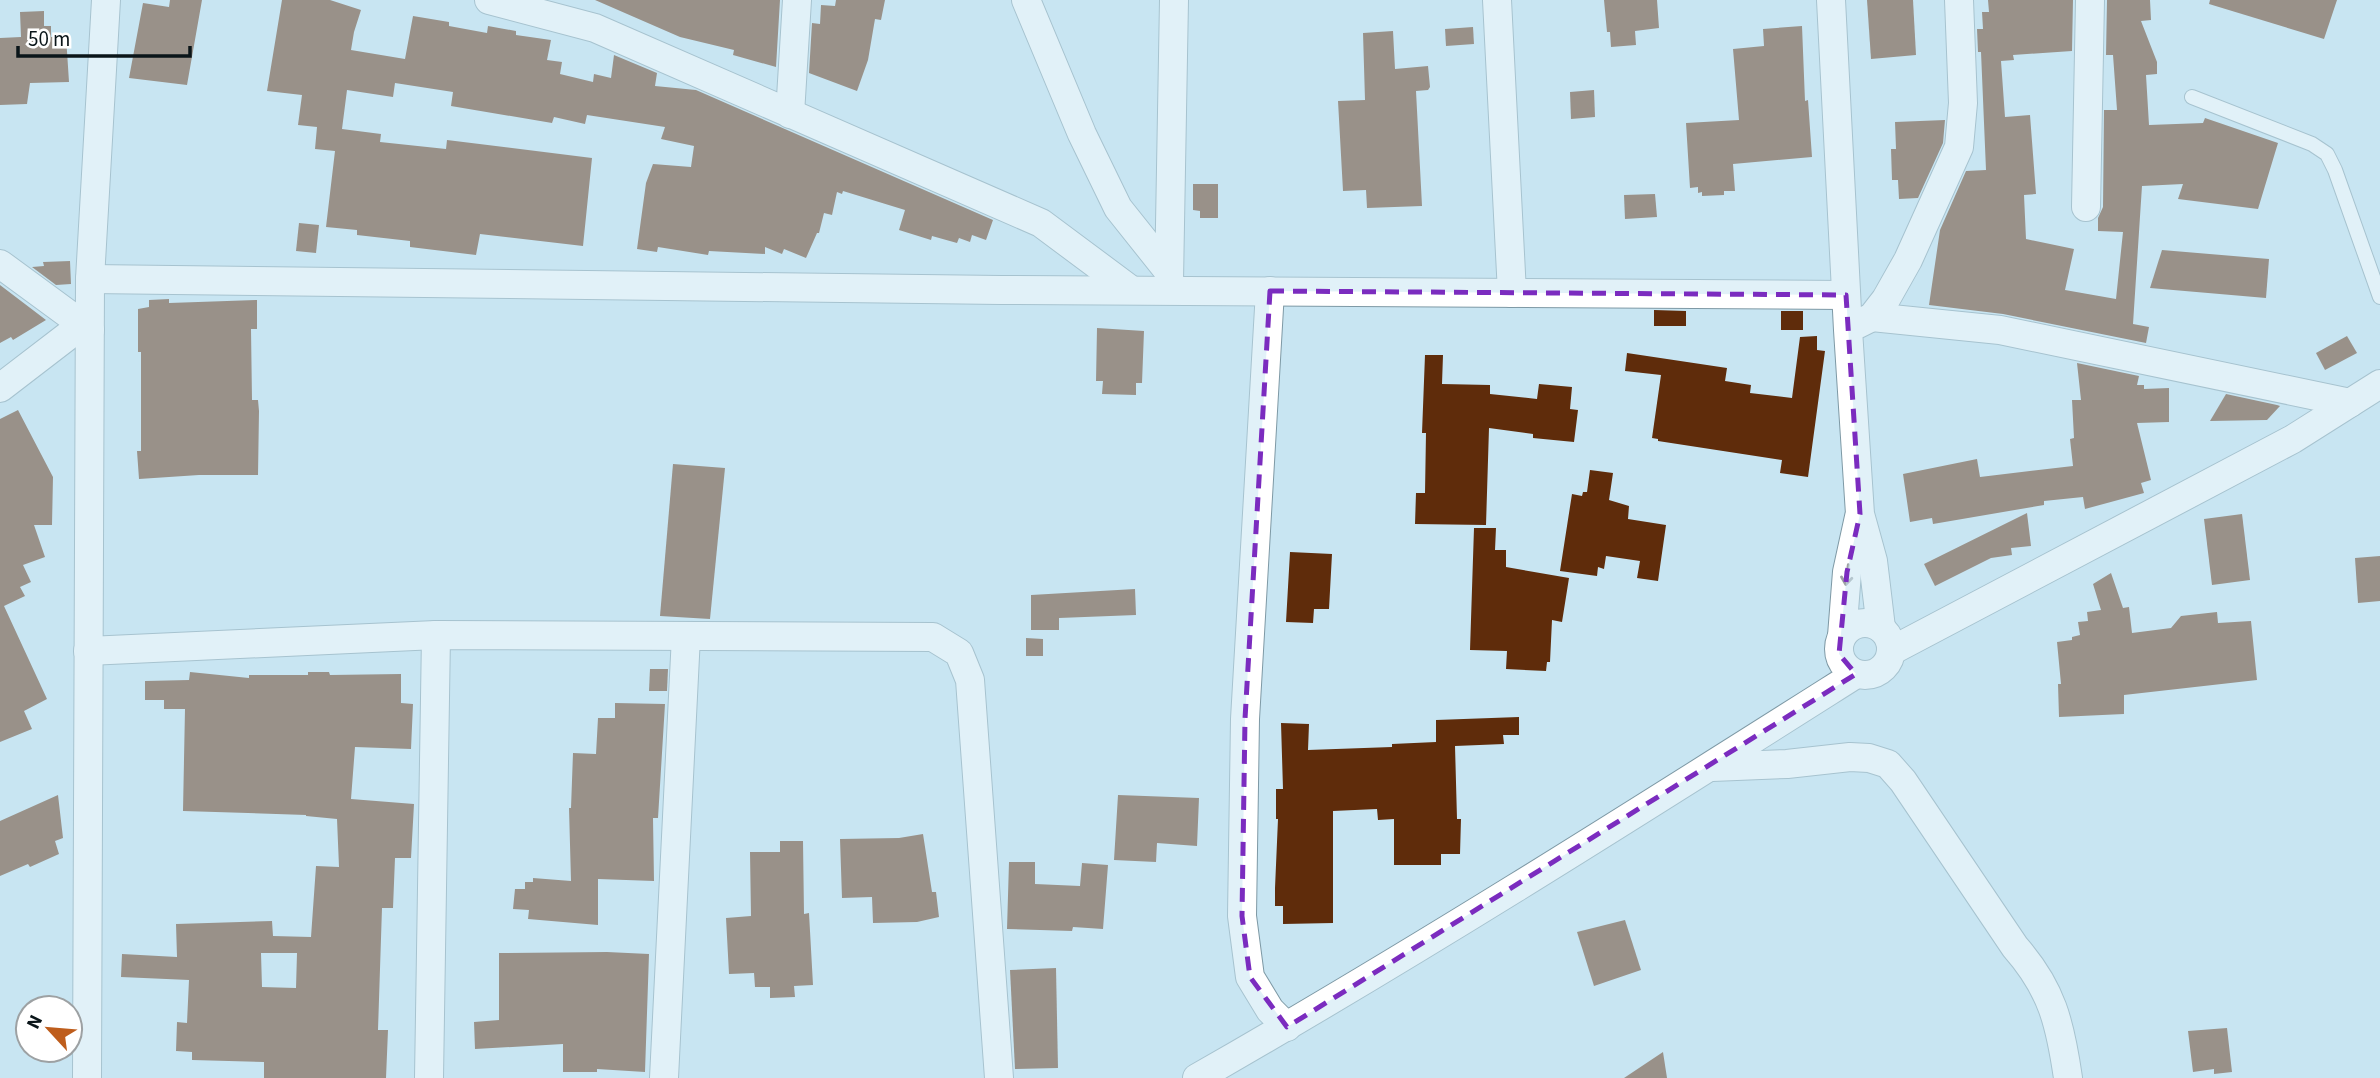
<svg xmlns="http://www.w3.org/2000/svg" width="2380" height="1078" font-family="'Source Sans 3',sans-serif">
	<rect width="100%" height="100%" fill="#c8e5f2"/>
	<g fill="#5f2c0b" fill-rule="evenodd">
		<polygon points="170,0 202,0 187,85 129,78 143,3 169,7"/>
		<polygon points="282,0 330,0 361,10 354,32 351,50 405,59 413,16 449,22 449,26 487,33 488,26 516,31 516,35 551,40 547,60 562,62 560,74 593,82 594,74 611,78 614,55 657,73 655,86 696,90 993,220 986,240 972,235 970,242 959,238 957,243 932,236 931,240 899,230 905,210 843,191 842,194 837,192 832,215 824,213 819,233 817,233 806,258 784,249 782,254 765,247 765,254 709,251 708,255 658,247 657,252 637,249 646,183 653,164 691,167 694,146 661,139 665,127 587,115 585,124 554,117 552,123 451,106 453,92 395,83 393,97 347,90 342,129 381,134 380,142 446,149 447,140 592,158 583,246 480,234 476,255 410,247 410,241 357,235 357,230 326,227 335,151 315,149 317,127 298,125 302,95 267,91"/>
		<polygon points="595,0 780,0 776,67 733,55 734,50 680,37"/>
		<polygon points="836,0 885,0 881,20 875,19 868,60 857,91 809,73 812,23 820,24 821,5 835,6"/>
		<polygon points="1604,0 1657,0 1659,28 1635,31 1636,45 1611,47 1610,32 1607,32"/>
		<polygon points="1867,0 1913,0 1916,55 1871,59"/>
		<polygon points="1988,0 2073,0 2072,51 2013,55 2014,60 2001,61 2005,117 2030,115 2036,194 2024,195 2026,239 2074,249 2065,290 2116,299 2123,232 2098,231 2098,218 2103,207 2104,110 2117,110 2113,55 2106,55 2107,0 2150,0 2151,20 2141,21 2157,62 2157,74 2146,75 2149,125 2203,123 2205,118 2278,143 2258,209 2178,199 2183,184 2142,186 2133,324 2149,327 2146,343 2003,314 1929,305 1940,230 1966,171 1986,170 1981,52 1978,52 1977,29 1983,29 1982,12 1989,12"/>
		<polygon points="2210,0 2337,0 2324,39 2209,4"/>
		<polygon points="44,11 44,26 51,26 51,37 66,36 69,82 30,83 27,104 0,105 0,38 21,37 20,12"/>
		<polygon points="1802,26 1805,101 1808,100 1812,157 1733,164 1735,191 1724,191 1724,195 1702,196 1702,192 1698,193 1698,187 1690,188 1686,123 1739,120 1733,49 1764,46 1763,29"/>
		<polygon points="1473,27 1474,44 1446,46 1445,29"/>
		<polygon points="1393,31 1395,69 1428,66 1430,87 1428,90 1416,91 1422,206 1367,208 1366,190 1343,191 1338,101 1365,100 1363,33"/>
		<polygon points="1594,90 1595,117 1571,119 1570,92"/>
		<polygon points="1945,120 1943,143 1918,198 1899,199 1898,180 1892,180 1891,149 1896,149 1895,122"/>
		<polygon points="1193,184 1218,184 1218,218 1200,218 1200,211 1193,210"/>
		<polygon points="1655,194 1657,217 1625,219 1624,195"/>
		<polygon points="299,223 319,225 316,253 296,251"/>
		<polygon points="2162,250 2269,259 2266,298 2150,288"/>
		<polygon points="70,261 71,284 56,285 32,267 44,266 43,262"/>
		<polygon points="0,285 46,320 13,340 11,337 0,343"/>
		<polygon points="169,299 169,303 257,300 257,329 251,329 252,400 258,400 259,411 258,475 199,475 139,479 137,451 141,451 141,352 138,352 138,309 149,307 149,300"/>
		<polygon points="1654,310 1686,311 1686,326 1654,326"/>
		<rect x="1781" y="311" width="22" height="19"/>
		<polygon points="1097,328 1144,331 1142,383 1136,383 1136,395 1102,394 1103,381 1096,381"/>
		<polygon points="1817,336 1817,350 1825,351 1808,477 1780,473 1782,460 1658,441 1658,439 1652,438 1661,375 1625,371 1627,353 1727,368 1725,381 1751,385 1750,393 1792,398 1800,337"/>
		<polygon points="2347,336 2357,353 2325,370 2316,353"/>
		<polygon points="1425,355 1443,355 1442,384 1490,385 1490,394 1537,399 1539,384 1572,387 1570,409 1578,410 1574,442 1533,438 1533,434 1489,428 1486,525 1415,524 1416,493 1425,493 1426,433 1422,433"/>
		<polygon points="2077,363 2139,376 2137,385 2144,385 2144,389 2169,388 2169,422 2137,423 2151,480 2141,483 2144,493 2085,509 2083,497 2044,501 2044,505 1933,524 1932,518 1910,522 1903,474 1977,459 1980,477 2073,466 2070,439 2074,438 2072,400 2081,400"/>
		<polygon points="2226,394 2277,405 2280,406 2267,420 2210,421"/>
		<polygon points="18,410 53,477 52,525 34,525 45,557 23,565 31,582 20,587 25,596 4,606 47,699 24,711 32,729 0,742 0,419"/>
		<polygon points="673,464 725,468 710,619 660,616"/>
		<polygon points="1590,470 1613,473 1609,500 1629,506 1628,519 1666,525 1658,581 1637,578 1640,561 1606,556 1604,569 1598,567 1597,576 1560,571 1572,494 1582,496 1583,492 1587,492"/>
		<polygon points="2027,513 2031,546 2011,548 2012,555 1991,558 1935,586 1924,564"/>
		<polygon points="2242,514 2250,580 2212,585 2204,519"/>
		<polygon points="1474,528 1496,528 1495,550 1506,550 1506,567 1569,578 1562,622 1552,620 1550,662 1547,662 1546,671 1506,669 1507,651 1470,650"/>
		<polygon points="1290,552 1332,554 1329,609 1314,609 1313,623 1286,622"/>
		<polygon points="2380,556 2380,601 2358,603 2355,558"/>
		<polygon points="2111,573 2123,608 2129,607 2132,633 2171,628 2181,616 2217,612 2218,623 2251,621 2257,680 2124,695 2124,714 2059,717 2058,684 2061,684 2057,642 2072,640 2072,637 2080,635 2078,622 2088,621 2087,612 2101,610 2093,584"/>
		<polygon points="1135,589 1136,615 1059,618 1059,630 1031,630 1031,595"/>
		<polygon points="1026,638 1043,639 1043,656 1026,656"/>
		<polygon points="650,669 668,669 667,691 649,691"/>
		<path d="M 190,672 L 249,678 L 249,675 L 308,675 L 308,672 L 329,672 L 330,675 L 401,674 L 401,703 L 413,704 L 411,749 L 355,747 L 351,799 L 414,804 L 411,858 L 395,858 L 393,908 L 382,908 L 378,1030 L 388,1030 L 386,1078 L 264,1078 L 264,1062 L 192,1060 L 192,1052 L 176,1051 L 177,1022 L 187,1023 L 189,980 L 121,977 L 122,954 L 177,957 L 176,924 L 272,921 L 273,936 L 311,937 L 316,866 L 339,867 L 337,819 L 306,816 L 306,815 L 183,811 L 185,709 L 164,709 L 164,700 L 145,700 L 145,681 L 189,680 ZM 261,953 L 297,953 L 296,988 L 262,987 Z"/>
		<polygon points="615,703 665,704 658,818 653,818 654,881 598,879 598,925 528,919 529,910 513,909 515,889 525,889 525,882 533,882 533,878 571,881 569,808 571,808 573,753 596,754 598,718 615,718"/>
		<polygon points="1519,717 1519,735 1503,735 1504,744 1455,746 1457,819 1461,819 1460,854 1441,854 1441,865 1394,865 1394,819 1378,820 1377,809 1333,811 1333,923 1283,924 1283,906 1275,906 1275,888 1278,819 1276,819 1276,789 1283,789 1281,723 1309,724 1308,750 1392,747 1392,744 1436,742 1436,720"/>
		<polygon points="58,795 63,838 55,841 59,854 30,867 28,864 0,876 0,821"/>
		<polygon points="1118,795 1199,798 1197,846 1157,843 1156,862 1114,860"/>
		<polygon points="923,834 932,892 936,892 939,917 917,922 873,923 872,897 842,898 840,839 899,838"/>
		<polygon points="780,841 803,841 804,914 809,913 813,985 794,986 795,997 770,998 770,987 755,987 754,973 729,974 726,918 751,916 750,852 780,852"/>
		<polygon points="1009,862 1035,862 1035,884 1080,886 1082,863 1108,865 1103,929 1073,927 1072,931 1007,929"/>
		<polygon points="1625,920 1641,970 1594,986 1577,932"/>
		<polygon points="607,952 649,954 645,1072 597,1069 597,1072 563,1072 563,1044 475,1049 474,1022 499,1020 499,953"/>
		<polygon points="1056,968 1058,1068 1015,1069 1010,970"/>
		<polygon points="2227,1028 2232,1072 2214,1074 2214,1069 2193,1072 2188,1031"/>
		<polygon points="1663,1052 1667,1078 1624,1078"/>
	</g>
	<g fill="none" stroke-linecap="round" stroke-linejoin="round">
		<g stroke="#7e99a5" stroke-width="16">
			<polyline id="service" points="2192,97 2312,144 2327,154 2335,170 2380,297"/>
		</g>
		<g stroke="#7e99a5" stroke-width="30">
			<g id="minor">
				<polyline points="489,0 595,28 1041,223 1131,290"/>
				<polyline points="1026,0 1082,134 1118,208 1169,272"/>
				<polyline points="1497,0 1512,293"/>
				<polyline points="1831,0 1848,330 1860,514 1873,561 1881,628"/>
				<polyline points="790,114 797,0"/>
				<polyline points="2086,207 2090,0"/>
				<polyline points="0,264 90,330"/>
				<polyline points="90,279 1001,290 1846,295"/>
				<polyline points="1169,281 1174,0"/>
				<polyline points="1270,291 1245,719 1242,916 1250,977 1270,1010 1287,1027"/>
				<polyline points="1872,317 2000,330 2350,403"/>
				<polyline points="1858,324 1872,317 1886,299 1908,260 1959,147 1963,103 1959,0"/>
				<polyline points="0,388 82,325"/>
				<circle cx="1865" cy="649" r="26"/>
				<polyline points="1842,636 1847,572 1859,517"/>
				<polyline points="88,651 436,635 933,637 959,653 970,680 999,1078"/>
				<polyline points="1891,651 2293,439 2380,384"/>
				<path d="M 1712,767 L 1787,764 L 1850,757 L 1869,758 L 1888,764 L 1903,781 L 2015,947 C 2052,989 2060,1023 2068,1078"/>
				<polyline points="87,1078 90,279 106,0"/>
				<polyline points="429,1078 436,635"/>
				<polyline points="664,1078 686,636"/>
				<path d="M 1197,1078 C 1421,950 1638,812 1856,674"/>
			</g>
		</g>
		<use href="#service" stroke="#fff" stroke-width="14"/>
		<use href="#minor" stroke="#fff" stroke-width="28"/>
	</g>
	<defs><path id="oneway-shaft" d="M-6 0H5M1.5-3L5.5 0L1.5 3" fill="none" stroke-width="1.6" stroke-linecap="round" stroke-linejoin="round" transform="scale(1.75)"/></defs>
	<use stroke="#9da1a3" href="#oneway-shaft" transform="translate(1847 575) rotate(97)"/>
	<path d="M0 0H2380V1078H0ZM 1270,291 L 1846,295 L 1860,514 L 1847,572 L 1839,654 L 1856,674 L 1287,1027 L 1250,977 L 1242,916 L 1245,719 Z" fill="#c8e5f2" fill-opacity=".55" fill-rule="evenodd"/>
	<path fill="none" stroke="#7b2cbf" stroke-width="5" stroke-dasharray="14 9" stroke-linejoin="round" d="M 1270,291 L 1846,295 L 1860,514 L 1847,572 L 1839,654 L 1856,674 L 1287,1027 L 1250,977 L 1242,916 L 1245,719 Z"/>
	<g transform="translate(49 1029) rotate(296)"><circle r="33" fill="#ffffff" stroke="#9da1a3" stroke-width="2"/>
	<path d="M0-5L12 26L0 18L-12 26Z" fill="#be5d1c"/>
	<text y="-10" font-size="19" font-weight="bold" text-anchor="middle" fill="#0a1519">N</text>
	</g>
	<path d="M18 46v10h172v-10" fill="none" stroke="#0a1519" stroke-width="3.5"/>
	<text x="28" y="46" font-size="21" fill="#0a1519" stroke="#ffffff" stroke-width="5" paint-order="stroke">50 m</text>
</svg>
